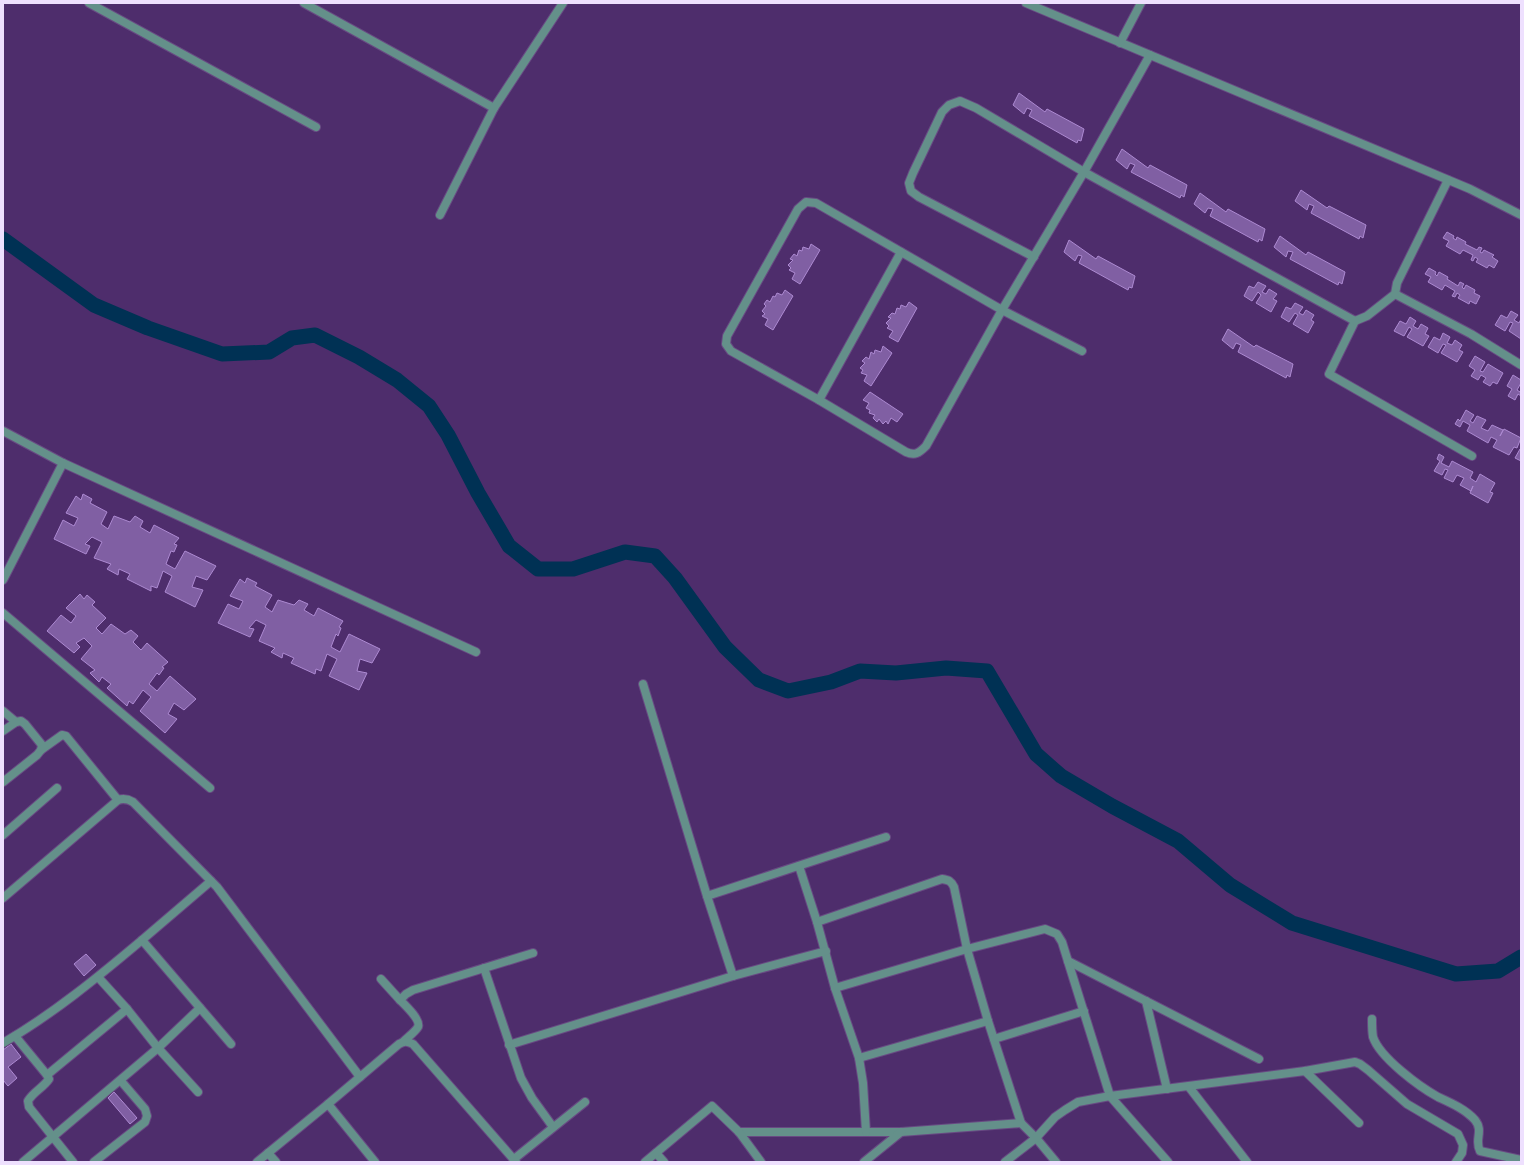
<svg xmlns="http://www.w3.org/2000/svg" width="1524" height="1165" font-family="'DM Sans',sans-serif">
	<rect width="100%" height="100%" fill="#4e2d6c"/>
	<g fill="none" stroke-linecap="round" stroke-linejoin="round">
		<polyline stroke="#003154" stroke-width="15" points="3,239 94,305 148,328 222,354 269,352 292,338 315,335 359,357 397,380 429,406 448,435 478,493 509,546 538,569 573,569 625,552 655,556 675,578 725,647 759,680 788,691 831,682 860,671 896,673 946,668 987,671 1036,754 1061,776 1112,806 1178,841 1230,885 1292,923 1456,974 1498,971 1521,957"/>
	</g>
	<g fill="#805fa3" stroke="#ad8ad2">
		<polygon points="1019,93 1045,112 1047,109 1084,129 1081,141 1078,140 1077,143 1029,116 1032,110 1027,108 1024,114 1013,105"/>
		<polygon points="1122,149 1148,168 1150,165 1187,185 1184,197 1181,195 1180,198 1131,172 1135,165 1130,163 1127,169 1116,160"/>
		<polygon points="1301,190 1327,208 1329,206 1366,225 1363,238 1360,236 1359,239 1311,213 1314,206 1309,204 1307,210 1295,201"/>
		<polygon points="1200,193 1226,212 1228,209 1265,229 1262,241 1259,239 1258,242 1210,216 1213,209 1208,208 1205,213 1194,204"/>
		<polygon points="1447,232 1454,236 1453,238 1456,240 1457,237 1466,242 1465,244 1477,250 1479,247 1482,248 1480,252 1482,253 1484,250 1494,255 1492,257 1498,261 1494,268 1489,265 1487,268 1476,262 1478,259 1475,257 1473,261 1471,260 1473,255 1463,250 1460,254 1446,246 1449,241 1443,238"/>
		<polygon points="1280,236 1306,255 1308,252 1345,272 1342,284 1339,282 1338,285 1290,259 1293,252 1288,251 1286,257 1274,247"/>
		<polygon points="1069,240 1096,259 1098,256 1135,276 1132,288 1129,287 1128,290 1079,263 1082,256 1078,255 1075,261 1064,252"/>
		<polygon points="811,244 820,250 800,284 792,279 795,273 789,270 791,268 788,265 793,260 790,259 794,254 797,256 799,250 802,251 803,247 809,249"/>
		<polygon points="1429,268 1436,272 1435,274 1437,276 1439,272 1448,277 1447,279 1458,286 1460,282 1464,284 1462,287 1464,289 1466,285 1475,290 1474,293 1480,296 1476,304 1470,301 1469,304 1458,298 1460,295 1457,293 1455,297 1452,296 1455,291 1445,285 1442,290 1428,282 1431,277 1425,274"/>
		<polygon points="1258,282 1266,286 1262,292 1266,294 1269,289 1277,294 1273,299 1277,301 1271,312 1256,303 1261,295 1258,292 1252,301 1244,296 1249,286 1254,288"/>
		<polygon points="785,290 793,296 773,330 765,325 768,319 762,316 765,314 762,311 766,306 764,304 767,300 770,302 773,296 775,297 777,293 782,295"/>
		<polygon points="909,302 917,308 898,342 889,337 893,331 887,328 889,326 886,323 891,318 888,317 892,313 895,314 897,308 900,309 901,305 906,307"/>
		<polygon points="1295,303 1303,307 1299,313 1303,315 1306,310 1314,315 1311,320 1314,322 1308,333 1293,324 1298,315 1295,313 1289,322 1281,317 1286,307 1291,309"/>
		<polygon points="1511,311 1518,315 1514,320 1519,323 1521,319 1521,339 1509,331 1513,323 1510,322 1505,331 1495,325 1501,315 1507,318"/>
		<polygon points="1410,317 1416,321 1413,326 1418,329 1421,324 1428,328 1425,334 1429,336 1423,346 1407,337 1412,329 1409,327 1404,336 1394,331 1400,321 1406,324"/>
		<polygon points="1228,329 1254,347 1256,345 1293,364 1290,377 1287,375 1286,378 1238,352 1241,345 1236,343 1233,349 1222,340"/>
		<polygon points="1443,333 1450,337 1447,343 1452,345 1455,340 1462,345 1459,350 1463,352 1457,362 1441,353 1446,345 1443,344 1438,353 1428,347 1434,337 1440,340"/>
		<polygon points="883,346 892,353 871,386 864,381 867,375 861,373 863,370 860,368 865,363 862,361 866,357 869,359 871,352 874,354 875,350 881,352"/>
		<polygon points="1475,356 1485,362 1480,371 1483,372 1488,364 1503,373 1497,384 1493,382 1490,386 1483,382 1486,378 1481,375 1478,380 1471,376 1475,370 1469,366"/>
		<polygon points="1513,375 1521,380 1521,383 1517,390 1520,392 1521,390 1521,396 1518,394 1515,400 1508,396 1512,389 1507,386"/>
		<polygon points="870,392 903,414 897,422 891,418 888,424 886,421 883,424 879,419 877,422 873,418 875,415 869,413 870,410 866,408 869,403 863,400"/>
		<polygon points="1466,410 1474,415 1470,421 1473,423 1477,416 1486,420 1481,428 1488,431 1492,425 1503,430 1500,436 1504,429 1521,438 1517,448 1514,447 1509,455 1493,447 1497,440 1491,437 1488,443 1467,431 1470,425 1463,421 1460,427 1455,424 1458,419 1460,421"/>
		<polygon points="1520,449 1521,450 1521,461 1515,458"/>
		<polygon points="1439,454 1444,457 1441,463 1449,467 1452,461 1473,472 1470,478 1476,482 1480,474 1495,483 1490,492 1493,493 1488,503 1470,493 1473,486 1471,491 1460,485 1464,478 1457,475 1453,482 1444,478 1448,470 1445,469 1442,475 1434,471 1440,461 1437,459"/>
		<polygon points="83,494 92,499 90,503 107,512 101,524 108,529 114,516 130,522 135,516 143,521 140,527 150,533 154,525 179,538 174,544 177,545 174,552 171,551 166,564 175,569 185,551 216,566 207,580 196,576 192,587 203,590 195,607 165,592 172,576 163,571 157,588 151,586 151,591 127,579 130,574 119,569 118,575 107,569 111,564 94,558 102,542 92,537 85,544 90,546 86,554 54,539 63,520 74,526 78,518 66,513 76,496 81,500"/>
		<polygon points="247,578 257,583 255,586 272,595 265,607 272,612 278,600 294,605 299,600 308,604 304,610 314,616 318,608 343,621 339,627 341,628 338,636 336,634 331,647 340,652 349,634 380,649 372,663 360,659 357,671 367,673 359,690 329,676 337,659 327,654 321,671 316,669 315,674 291,663 294,658 283,653 282,658 271,652 275,648 259,641 266,625 256,620 249,628 254,629 250,637 218,623 228,604 239,609 243,601 230,596 240,579 245,583"/>
		<polygon points="80,594 84,599 87,595 95,602 92,605 106,618 96,628 102,634 111,624 125,634 131,630 138,636 133,642 141,650 147,643 168,662 162,667 164,668 159,675 157,673 149,684 157,691 170,676 196,699 184,710 174,703 168,714 177,719 165,733 140,711 151,697 143,690 133,704 129,701 127,706 107,688 111,684 102,677 99,682 90,673 95,670 81,659 92,646 84,638 76,643 80,647 74,653 47,631 61,615 71,623 76,616 66,608"/>
		<polygon points="86,954 96,965 84,976 74,964"/>
		<polygon points="11,1044 21,1057 8,1067 17,1078 8,1086 3,1080 3,1050"/>
		<polygon points="114,1092 137,1118 130,1124 108,1098"/>
	</g>
	<g fill="none" stroke-linecap="round" stroke-linejoin="round">
		<g stroke="#684a83" stroke-width="10">
			<path id="lane" d="M 1372,1019 C 1372,1025 1372,1031 1373,1037 C 1380,1058 1420,1087 1438,1097 C 1451,1103 1465,1109 1475,1120 C 1484,1131 1474,1140 1480,1151 L 1521,1160"/>
		</g>
		<g stroke="#684a83" stroke-width="10">
			<g id="street">
				<polyline points="89,3 316,127"/>
				<polyline points="304,3 494,108"/>
				<polyline points="1026,3 1470,189 1521,215"/>
				<polyline points="1120,43 1141,3"/>
				<polyline points="1448,180 1397,283 1395,294 1367,316 1355,321 1329,374 1472,456"/>
				<polyline points="440,215 494,108 563,3"/>
				<polyline points="1034,257 919,197 911,191 909,183 913,173 942,112 949,105 960,101 976,108 1084,172 1355,321"/>
				<polyline points="1395,294 1471,334 1521,365"/>
				<path d="M 1082,351 L 1002,310 L 816,203 L 806,202 L 798,209 L 727,336 L 726,344 L 731,351 L 819,400 L 906,452 C 915,456 919,453 926,446 L 1002,310 L 1084,172 L 1150,55"/>
				<polyline points="819,400 901,252"/>
				<polyline points="3,431 63,463 476,652"/>
				<polyline points="3,580 63,463"/>
				<polyline points="3,613 210,788"/>
				<polyline points="643,684 707,896 733,976"/>
				<polyline points="3,711 16,722"/>
				<polyline points="3,731 16,722 21,721 25,724 42,745 41,750 37,755 3,782"/>
				<polyline points="41,750 62,735 66,736 118,800"/>
				<polyline points="3,835 57,788"/>
				<polyline points="799,866 817,922"/>
				<polyline points="707,896 886,837"/>
				<path d="M 3,898 L 118,800 C 124,798 128,799 133,802 L 217,887 L 360,1077"/>
				<polyline points="142,940 211,881"/>
				<polyline points="1068,961 1259,1059"/>
				<polyline points="484,968 521,1078 532,1098 553,1127"/>
				<polyline points="381,979 400,1000"/>
				<path d="M 835,988 L 817,922 L 942,879 C 949,880 951,881 954,887 L 967,949 L 988,1021 L 1021,1123"/>
				<polyline points="1146,1001 1167,1089"/>
				<path d="M 15,1036 L 47,1075 L 49,1079 C 43,1088 33,1092 28,1101 L 29,1107 L 73,1162"/>
				<polyline points="994,1039 1084,1011"/>
				<path d="M 404,1041 C 408,1037 415,1032 418,1027 C 421,1020 405,1005 400,1000 L 406,994 L 413,990 L 533,953"/>
				<path d="M 3,1043 C 53,1014 98,977 142,940 L 231,1044"/>
				<polyline points="509,1045 733,976 826,951"/>
				<polyline points="859,1058 988,1021"/>
				<polyline points="1305,1071 1359,1123"/>
				<polyline points="47,1075 127,1009"/>
				<polyline points="1189,1087 1247,1162"/>
				<polyline points="198,1092 158,1048 200,1008"/>
				<path d="M 328,1104 L 399,1044 C 404,1041 407,1041 413,1044 L 516,1162"/>
				<polyline points="739,1132 901,1132 1021,1123 1036,1138 1056,1162"/>
				<polyline points="866,1132 863,1083 859,1058 835,988 967,949 1045,929 1057,934 1062,942 1110,1096 1168,1162"/>
				<polyline points="268,1153 276,1162"/>
				<polyline points="656,1153 664,1162"/>
				<polyline points="514,1159 585,1102"/>
				<polyline points="23,1162 158,1048 127,1009 98,977"/>
				<polyline points="94,1162 145,1122 147,1116 145,1109 121,1081"/>
				<polyline points="257,1162 328,1104 375,1162"/>
				<polyline points="645,1162 712,1106 739,1132 761,1162"/>
				<polyline points="864,1162 901,1132"/>
				<polyline points="1005,1162 1036,1138 1055,1117 1065,1110 1078,1102 1110,1096 1305,1071 1355,1062 1360,1064 1368,1070 1407,1104 1458,1134 1463,1145 1462,1153 1456,1162"/>
			</g>
		</g>
		<use href="#lane" stroke="#64908a" stroke-width="8"/>
		<use href="#street" stroke="#64908a" stroke-width="8"/>
	</g>
	<rect width="1524" height="1165" fill="none" stroke="#eee0fe" stroke-width="8"/>
</svg>
